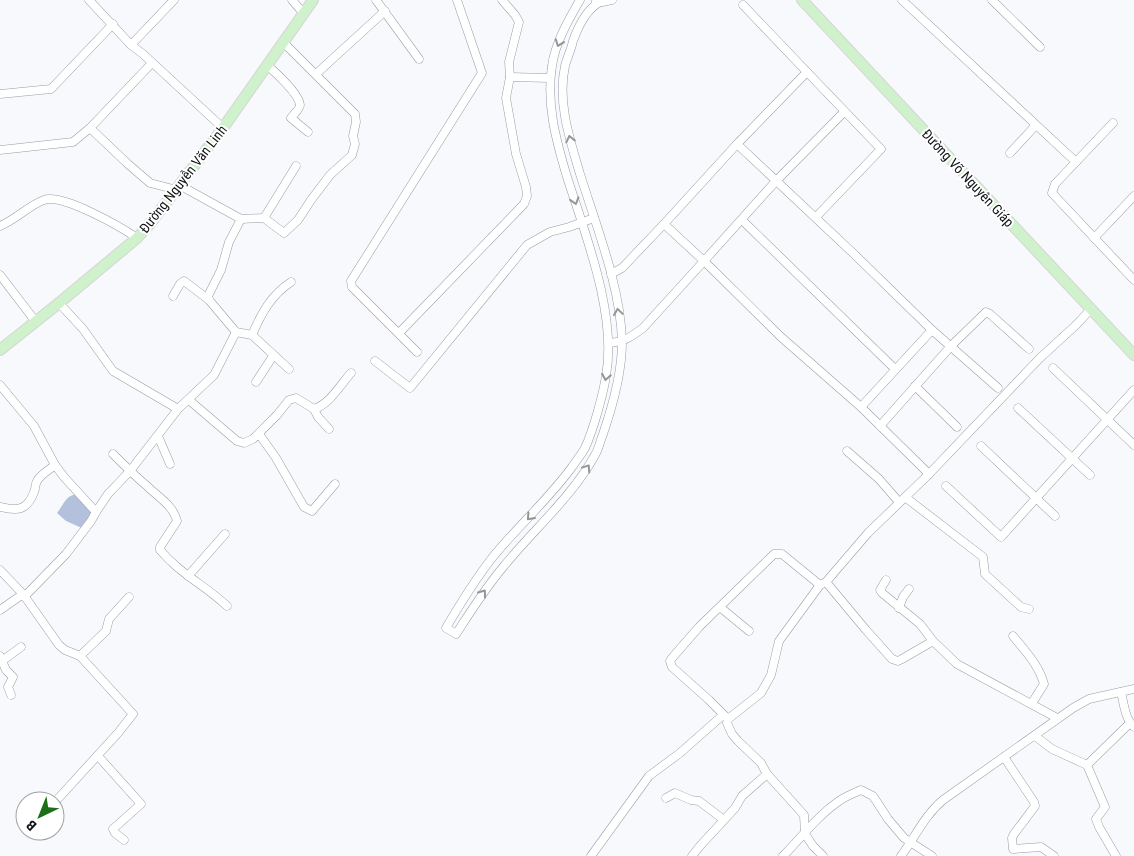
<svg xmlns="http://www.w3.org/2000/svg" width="1134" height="856" font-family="'Roboto Condensed',sans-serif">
	<rect width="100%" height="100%" fill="#f7f9fd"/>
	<path fill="#b4c1dc" d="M 76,494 L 93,510 L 84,529 L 66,521 L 57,513 C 63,506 65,496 76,494 Z"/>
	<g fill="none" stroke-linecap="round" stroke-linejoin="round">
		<g stroke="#979ca6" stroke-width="9">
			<g id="minor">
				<polyline points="89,0 131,45 143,54 223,128"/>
				<polyline points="292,0 304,14"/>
				<polyline points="376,0 419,59"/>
				<path d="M 580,0 C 569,19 555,43 552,66 C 546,104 556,140 567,177 C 586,236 617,315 606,376 C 603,395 593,431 585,448 C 581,455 576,461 572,467 C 548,500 517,527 492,558 C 475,580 460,604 446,628 L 456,634 C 471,611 486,587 504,566 C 534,529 572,497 595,455 C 599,449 600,441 603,434 C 613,405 622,373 622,342 C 621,288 596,225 580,174 C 570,140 557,102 565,66 C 567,58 571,50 573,41 C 578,27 587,9 600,2"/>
				<polyline points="902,0 1076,162"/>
				<polyline points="992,0 1040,47"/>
				<polyline points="596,1 602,2 612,0"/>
				<polyline points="743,5 807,72 737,144 664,224 704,261 776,181 844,112"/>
				<polyline points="131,45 174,0"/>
				<polyline points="152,63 90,128 128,164 150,183 177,190"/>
				<path d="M 267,65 C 275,72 299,94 300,105 C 300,109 293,115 291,118 L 308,132"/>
				<polyline points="807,72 881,149 816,217"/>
				<polyline points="316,74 385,11"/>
				<polyline points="510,77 550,78"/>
				<polyline points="0,94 51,89 113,24"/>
				<polyline points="1113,123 1055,184 1052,193 1134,280"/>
				<polyline points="737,144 854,254 932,330 998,388"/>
				<polyline points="0,150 73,142 90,128"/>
				<polyline points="1010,153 1036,125"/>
				<polyline points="181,186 241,219 264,218 284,233 298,220 311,200 330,175 352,155 355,144 353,136 356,122 355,114 283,42"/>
				<polyline points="264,218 296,166"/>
				<polyline points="241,219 229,242 221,270 208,296 209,300 236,332 252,335 289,369"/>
				<polyline points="742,220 895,369"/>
				<path d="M 0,226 C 15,220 31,204 44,200 C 62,193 121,227 137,238"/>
				<polyline points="1094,238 1134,196"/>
				<polyline points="611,274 622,268 664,224"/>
				<polyline points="0,275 36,322"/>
				<polyline points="173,296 180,284 184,281 209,300"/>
				<polyline points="59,303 83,329 113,371 178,409"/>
				<polyline points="399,333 524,204 527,196 526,187 516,154 506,98 510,77 509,62 519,22 515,15 502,0"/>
				<path d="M 252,335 C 261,314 271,295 291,282"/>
				<path d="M 609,343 C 624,342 631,337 643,328 L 704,261 L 781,337 L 861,407 L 929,474"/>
				<polyline points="417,352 352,287 351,281 482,73 457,0"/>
				<polyline points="375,361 410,388 527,245 550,232 569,227 594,218"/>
				<polyline points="1053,368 1134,445"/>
				<polyline points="256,382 273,356"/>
				<polyline points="0,385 34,426 55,465 64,477 96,512"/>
				<polyline points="915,386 957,427"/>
				<path d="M 189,400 L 237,441 L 244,443 L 253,439 L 277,415 L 289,400 L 296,398 L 314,409 C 330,404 340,385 351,373"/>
				<polyline points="861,407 932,330"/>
				<polyline points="1018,408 1090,475"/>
				<polyline points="314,409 318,417 329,429"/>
				<polyline points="880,426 951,346 986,312 990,314 1029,349"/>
				<polyline points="259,434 276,458 304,507 312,511 335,484"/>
				<polyline points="158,436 170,464"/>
				<polyline points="981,446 1055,516"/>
				<polyline points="847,451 879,479 899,502"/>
				<path d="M 113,454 C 124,465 135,476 147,486 C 158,497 173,505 177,521 L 160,547 L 160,550 C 179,573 206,586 227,606"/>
				<polyline points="946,486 1001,537 1134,390"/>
				<polyline points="905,497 983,557 985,574 1021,607 1029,609"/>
				<path d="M 0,507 C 17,511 27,511 34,492 C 36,488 35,484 37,481 C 41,474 49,470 55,465"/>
				<polyline points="0,570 23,594 59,645 65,650 80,656 133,714 118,733 55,802"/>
				<polyline points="188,576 225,534"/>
				<polyline points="886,580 880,590 882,593 920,624 933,641"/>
				<polyline points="826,582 866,630 892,659 898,661 902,659 933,641 957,664 1057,718"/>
				<polyline points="24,597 66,554 91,521 96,512 108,494 130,471 178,409 214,375 236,332"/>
				<polyline points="721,608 749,631"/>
				<polyline points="899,608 903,597 909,589"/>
				<polyline points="0,610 23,594"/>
				<path d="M 1013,636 C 1025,651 1039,665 1044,684 L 1032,703"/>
				<polyline points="0,656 6,670 13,677 8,687 11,695"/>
				<polyline points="80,656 106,631 109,619 129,597"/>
				<polyline points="2,661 21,647"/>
				<path d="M 1121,692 C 1124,704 1125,719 1134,727"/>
				<polyline points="728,719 709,700 672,667 670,661 672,658 699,627 774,554 782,554 820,585"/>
				<polyline points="1035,736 1052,749 1087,765 1105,807 1096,819 1099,827 1116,856"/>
				<polyline points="98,756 141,804 113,829 115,833 124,840"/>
				<polyline points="1004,757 1034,802 1035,806 1014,834 1012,838 1013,849 1041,847 1054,856"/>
				<polyline points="1087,765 1130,723"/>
				<polyline points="666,798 675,793 691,800 699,801 724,820"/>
				<polyline points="591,856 649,776 680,753 723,715"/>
				<polyline points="692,856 700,846 735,808 742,796 767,774"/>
				<path d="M 783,856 C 802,837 817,816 839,801 C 846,796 854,793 861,790 L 873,796 L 888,819 L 904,838 L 932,856"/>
				<polyline points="823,856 813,846 805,834 804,815 767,774 761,763 738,741 732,734 727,723 728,719 761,693 771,675 779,641 820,585 826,582 868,533 929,474 1040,358 1076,325 1091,309"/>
				<path d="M 901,856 C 915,837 925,815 943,800 L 1073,708 L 1089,699 L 1134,689"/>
			</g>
		</g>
		<g stroke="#d5d5d5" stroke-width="12">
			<g id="major">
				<polyline points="802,0 1134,355"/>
				<polyline points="0,350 59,303 137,238 149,225 223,128 313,0"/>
			</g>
		</g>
		<use href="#minor" stroke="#fff" stroke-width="8"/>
		<use href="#major" stroke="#cff1cb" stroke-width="10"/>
	</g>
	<defs><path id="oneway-chevron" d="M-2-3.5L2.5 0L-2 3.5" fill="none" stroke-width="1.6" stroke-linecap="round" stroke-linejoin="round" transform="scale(1.25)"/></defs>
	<g stroke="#959597">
		<use href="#oneway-chevron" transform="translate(559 43) rotate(110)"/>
		<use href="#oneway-chevron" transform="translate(570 139) rotate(-103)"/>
		<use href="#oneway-chevron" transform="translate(575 201) rotate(73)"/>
		<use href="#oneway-chevron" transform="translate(618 312) rotate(-98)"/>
		<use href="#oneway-chevron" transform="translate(606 377) rotate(100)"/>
		<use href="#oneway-chevron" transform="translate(587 468) rotate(-56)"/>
		<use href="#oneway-chevron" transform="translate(530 517) rotate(132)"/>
		<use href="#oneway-chevron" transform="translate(483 593) rotate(-54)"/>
	</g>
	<g text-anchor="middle" stroke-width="4" stroke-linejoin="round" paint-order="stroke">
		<g font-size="14" fill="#131418" stroke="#fff">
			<text transform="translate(968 178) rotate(47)" y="5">Đường Võ Nguyên Giáp</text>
			<text transform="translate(183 179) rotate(-52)" y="5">Đường Nguyễn Văn Linh</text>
		</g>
	</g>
	<g transform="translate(40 816) rotate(223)"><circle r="24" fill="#ffffff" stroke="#a1a1a3"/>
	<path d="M0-4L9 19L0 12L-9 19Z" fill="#1c6f18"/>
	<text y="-8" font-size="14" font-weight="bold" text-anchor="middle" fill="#131418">B</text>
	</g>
</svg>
